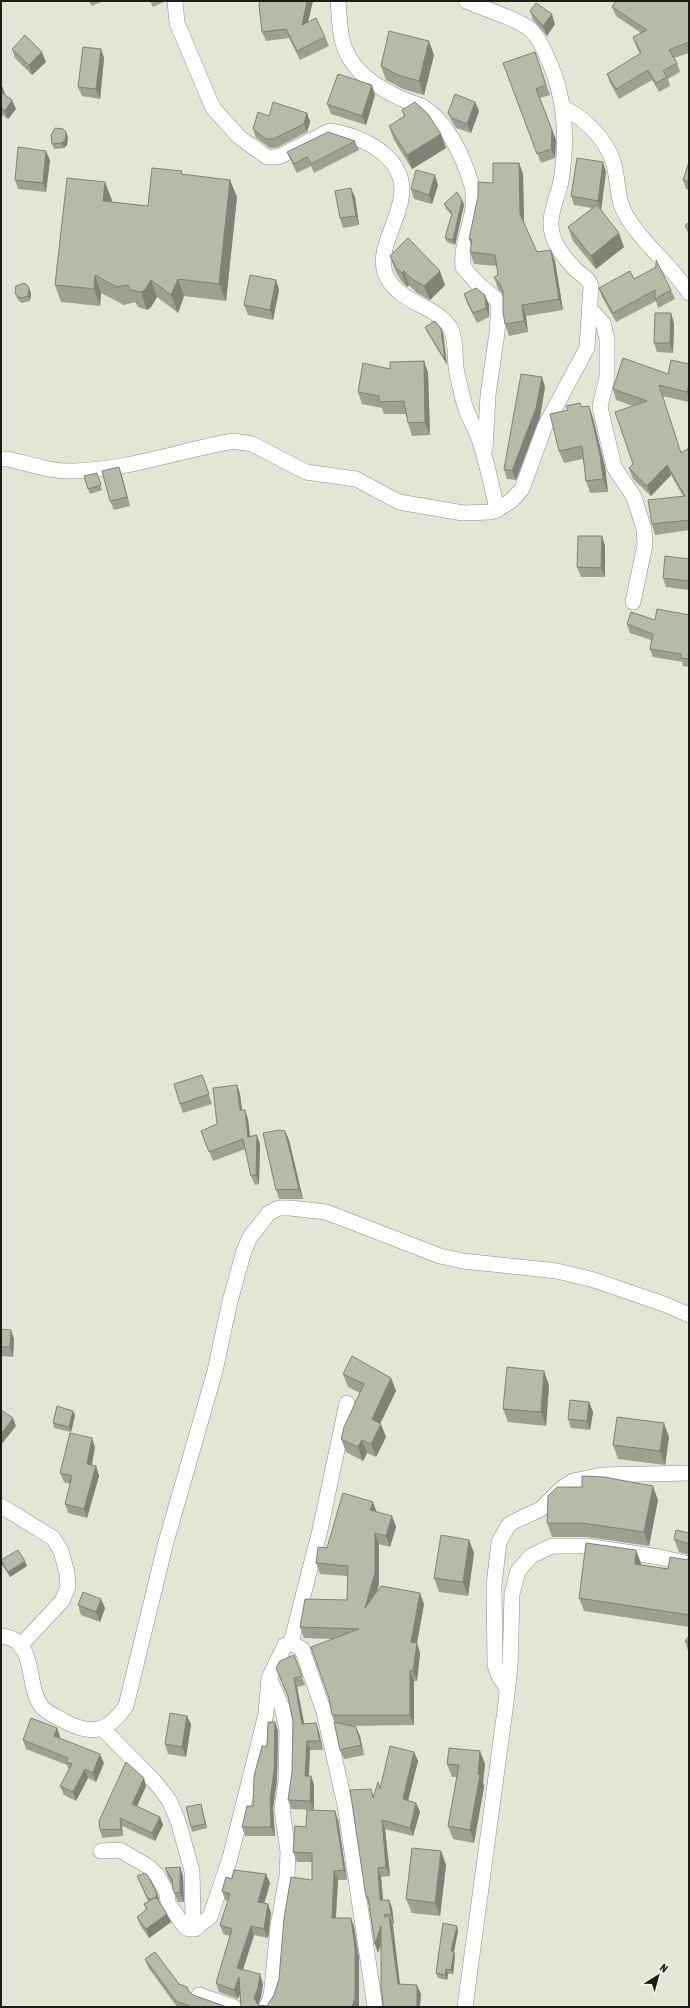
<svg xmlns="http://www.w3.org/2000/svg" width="690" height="2008" font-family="'Asap Condensed',sans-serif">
	<rect width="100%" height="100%" fill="#e2e7d5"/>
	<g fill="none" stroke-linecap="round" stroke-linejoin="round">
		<g stroke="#8b907f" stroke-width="16">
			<g id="minor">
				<path d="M 175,1 L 177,23 L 213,108 L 239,137 L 267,157 L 278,157 L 330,131 C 349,134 370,142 385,155 C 431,196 366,242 388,279 C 402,304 438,306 451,329 C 457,342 454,360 457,374 C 460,385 462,398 466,409 C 469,419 476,429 479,439 C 487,462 492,486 497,510"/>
				<path d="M 338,1 C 340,20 339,41 349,57 C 359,76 381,89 400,98 C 408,102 416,103 423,107 C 448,122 464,159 472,186 C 479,213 460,239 463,267 L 477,283 L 496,299 L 499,306 L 497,333 L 488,395 L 485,449"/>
				<path d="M 564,108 C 585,119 605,138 613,161 C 619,180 616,200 627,217 C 644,246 672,265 689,293"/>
				<polyline points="591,310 603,323 607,339 607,377 600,407 612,458 614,467 634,497 644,529 645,545 633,602"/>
				<path d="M 1,459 L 8,459 C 29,464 52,472 74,471 C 128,470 181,450 234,441 L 252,444 L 306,472 L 356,479 L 399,502 L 463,513 L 490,512 L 497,510 L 512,500 L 522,489 L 545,426 L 587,348 L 591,286 C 589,278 581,275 575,269 C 563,256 550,241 551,222 C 551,208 559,194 561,181 C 568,138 566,97 547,57 C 542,46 537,34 527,27 C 510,16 484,9 466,1"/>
				<polyline points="1,1506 53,1538 61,1551 67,1573 68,1587 62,1601 20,1646"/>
				<path d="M 1,1636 C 39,1639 24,1687 43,1708 C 48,1713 57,1717 64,1721 C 92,1736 108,1732 126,1706 L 166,1542 L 215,1371 L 230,1301 L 244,1251 L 250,1237 L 269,1213 L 279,1208 L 290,1208 L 326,1212 L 440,1256 L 463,1261 L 557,1271 L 594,1280 L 664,1304 L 689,1315"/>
				<polyline points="291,1643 320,1530 347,1403"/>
				<polyline points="507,1689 498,1674 495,1665 494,1585 499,1542 508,1526 513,1522 541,1509 561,1489 573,1481 602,1475 689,1473"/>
				<polyline points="103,1729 155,1782 169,1800 178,1821 192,1871 193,1918 197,1923 202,1923 210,1917 230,1858 266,1714 269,1678 285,1645 291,1643 302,1649 324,1712 345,1805 375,2007"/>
				<polyline points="101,1851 120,1850 149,1867 157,1875 167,1893 168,1903 184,1926 189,1929 195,1929 202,1923"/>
				<polyline points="199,1995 234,2007"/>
				<polyline points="266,2007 270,2000 272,1988 278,1926 287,1876 288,1852 282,1809 286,1781 287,1730 282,1707 270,1680"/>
				<polyline points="465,2007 505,1710 510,1667 512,1594 518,1571 531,1556 552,1546 586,1546 659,1557 689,1564"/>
			</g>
		</g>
		<use href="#minor" stroke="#fff" stroke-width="15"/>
	</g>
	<g fill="#9ca191">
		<polygon points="89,1 103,1 92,6"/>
		<polygon points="150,1 166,1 153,7"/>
		<polygon points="313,1 308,22 325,37 329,46 300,60 289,38 266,41 262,32"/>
		<polygon points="689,1 689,53 674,58 677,63 680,72 668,79 670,86 659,92 652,80 619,99 610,83 607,74 640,54 636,46 633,37 641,33 616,16 612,7"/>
		<polygon points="530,11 555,24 547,36 533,20"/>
		<polygon points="12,49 46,62 32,75 15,58"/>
		<polygon points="101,49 104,58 100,99 82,96 78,87"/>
		<polygon points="535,52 550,95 540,98 556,140 555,158 541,163 503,63"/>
		<polygon points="434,55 424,95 403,89 386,80 381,66"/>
		<polygon points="1,84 5,94 5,95 16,109 8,119 1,114"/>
		<polygon points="375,95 366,125 331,114 327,104"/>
		<polygon points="475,102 479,111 471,133 456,128 452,122 448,113"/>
		<polygon points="402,110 441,134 446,148 412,169 394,140 389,126 404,116"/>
		<polygon points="307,113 310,122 307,132 276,148 270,148 256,138 253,129 269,116"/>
		<polygon points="68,137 67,145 64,148 54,149 52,144"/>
		<polygon points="355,141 359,150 314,173 311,166 297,173 291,161 287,152"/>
		<polygon points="50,160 46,192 18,189 15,180"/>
		<polygon points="689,162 689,190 686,189 683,180"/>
		<polygon points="519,163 523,174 524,223 537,252 551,250 555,261 563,310 526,316 528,332 509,336 505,324 503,294 498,289 494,277 498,275 497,266 474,264 470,252 471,246 469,239"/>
		<polygon points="606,172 601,210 624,247 596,269 573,241 568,227 592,208 574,205 571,196"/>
		<polygon points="183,174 237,197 226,301 184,296 178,313 157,297 151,307 147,310 138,307 135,302 124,305 101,293 100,306 61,302 55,285 112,200 111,202 148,206"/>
		<polygon points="438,185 432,204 414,199 411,189"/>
		<polygon points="355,197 359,225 343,228 340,218"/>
		<polygon points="462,200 464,205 455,245 447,242 445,238 452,215 446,209 444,204"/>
		<polygon points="689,222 689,235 685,226"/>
		<polygon points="390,256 445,285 430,300 417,293 409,285 407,287 401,281 395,270"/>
		<polygon points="634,279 671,290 675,299 658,308 656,301 616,322 602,297 599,288"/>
		<polygon points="276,280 279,290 273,320 248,315 244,305"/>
		<polygon points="15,293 31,293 30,301 22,303 19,301 17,298"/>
		<polygon points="464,294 485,295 489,305 489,317 477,323 467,303"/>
		<polygon points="674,323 673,353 657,352 654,343"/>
		<polygon points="425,327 443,333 447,365 427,332"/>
		<polygon points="424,361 428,373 430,435 412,436 408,423 406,414 384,414 382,408 362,404 358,392 390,369"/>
		<polygon points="689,364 689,402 662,396 681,453 689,448 689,530 655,535 652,524 683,496 671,475 651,496 633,479 629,468 633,464 633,406 616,400 613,389 668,374"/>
		<polygon points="545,387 540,417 516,480 507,479 504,469"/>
		<polygon points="580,403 581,407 593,418 605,467 608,492 590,493 586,481 583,459 564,463 559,451 568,410"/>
		<polygon points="119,467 122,476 130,506 114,510 110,501"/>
		<polygon points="99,478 102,490 90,494 88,489"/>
		<polygon points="602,536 605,546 605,577 581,577 577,567"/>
		<polygon points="689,559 689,590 666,587 663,578"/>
		<polygon points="689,615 689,667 683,666 682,662 653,657 650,649 651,640 630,633 627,624 655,620"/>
		<polygon points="202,1075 212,1104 183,1113 180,1104"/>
		<polygon points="237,1085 240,1094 242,1110 245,1110 248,1119 250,1137 260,1144 259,1184 255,1185 251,1176 245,1149 213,1161 201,1131 217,1124"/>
		<polygon points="285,1131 289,1140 303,1199 279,1199 276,1190"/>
		<polygon points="1,1329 14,1339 13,1357 1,1356"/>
		<polygon points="343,1374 391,1378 396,1391 380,1424 386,1437 376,1457 367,1453 363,1461 346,1452 341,1439 360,1393 348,1387"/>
		<polygon points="549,1385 546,1426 508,1422 503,1409"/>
		<polygon points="589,1402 593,1412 590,1430 571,1428 568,1419"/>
		<polygon points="75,1415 71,1432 54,1428 53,1423"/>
		<polygon points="669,1437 665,1465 618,1459 613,1445"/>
		<polygon points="95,1447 92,1465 96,1466 99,1476 87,1518 68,1513 65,1504 70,1484 64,1482 60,1473"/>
		<polygon points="658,1500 649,1546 587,1537 552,1537 547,1523"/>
		<polygon points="376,1512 392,1516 396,1527 390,1547 379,1544 379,1584 377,1592 424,1604 417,1643 420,1653 417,1681 414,1681 414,1725 351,1726 360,1736 364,1755 344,1759 340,1750 335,1722 332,1715 333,1639 304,1638 300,1627 347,1600 347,1576 320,1574 316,1563 327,1548"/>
		<polygon points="689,1533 689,1555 679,1552 674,1539"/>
		<polygon points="469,1540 474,1553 468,1596 439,1592 434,1578"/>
		<polygon points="689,1557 689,1627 584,1611 579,1598 641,1563 641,1565 668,1569 687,1560"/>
		<polygon points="1,1561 27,1566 10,1577 2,1565"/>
		<polygon points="78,1605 105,1608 100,1622 81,1615"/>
		<polygon points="689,1636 689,1651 688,1651 685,1641"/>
		<polygon points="294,1655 305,1685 297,1687 304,1724 316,1723 319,1732 323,1750 310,1750 309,1776 311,1776 314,1785 314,1810 291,1809 288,1800 292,1772 293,1721 288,1698 276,1668"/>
		<polygon points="187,1716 191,1725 186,1757 168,1754 165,1744"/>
		<polygon points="275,1722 278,1731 277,1780 273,1808 275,1836 245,1836 242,1827 253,1806 267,1747"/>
		<polygon points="57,1728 60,1738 104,1763 96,1782 88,1778 76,1801 64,1795 60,1786 69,1770 67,1765 26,1749 23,1740"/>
		<polygon points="414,1752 418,1761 408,1801 416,1803 420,1812 413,1836 385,1829 390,1876 381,1877 383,1900 389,1900 392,1908 394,1924 392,1924 400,1985 421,1994 383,2004 381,1944 378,1953 375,1944 369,1906 366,1897 371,1789 374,1797"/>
		<polygon points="447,1764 485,1764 483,1782 484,1787 474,1843 453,1839 448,1826 457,1777 452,1777"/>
		<polygon points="146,1786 137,1806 160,1817 163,1825 155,1841 122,1826 123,1836 102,1838 100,1830"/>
		<polygon points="201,1804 207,1828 192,1832 191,1827"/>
		<polygon points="338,1820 347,1880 338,1880 336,1918 351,1918 354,1927 359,1958 359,2007 241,2007 240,1993 238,1999 219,1992 216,1983 230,1936 223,1934 220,1925 228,1901 225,1900 222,1891 232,1879 266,1874 270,1883 264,1903 268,1904 271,1913 268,1938 254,1935 243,1970 263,1984 261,1997 258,2005 267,2006 274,1995 312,1880 312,1862 297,1862 293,1852 306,1827"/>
		<polygon points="441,1851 446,1865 440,1916 412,1913 406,1899"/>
		<polygon points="180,1867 183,1876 184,1902 178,1902 177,1900 173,1890 172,1884 168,1877 165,1868"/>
		<polygon points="137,1876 156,1891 158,1896 159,1901 167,1914 171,1922 149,1938 140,1925 137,1917 146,1910 144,1904 148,1901"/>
		<polygon points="457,1926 458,1931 454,1951 455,1956 453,1974 448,1974 447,1980 438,1978 436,1973"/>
		<polygon points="145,1959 193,1995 227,2007 177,2007 148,1967"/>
	</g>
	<g fill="#7f8376">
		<polygon points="307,1 313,1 305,34 302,25"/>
		<polygon points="552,14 555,24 547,36 543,26"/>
		<polygon points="429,41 434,55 424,95 419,81"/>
		<polygon points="101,49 104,58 100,99 96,89"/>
		<polygon points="42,52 46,62 32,75 29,65"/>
		<polygon points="372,85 375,95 366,125 362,116"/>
		<polygon points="2,86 5,94 1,97 1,87"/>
		<polygon points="12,100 16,109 8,119 5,111"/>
		<polygon points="475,102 479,111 471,133 467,124"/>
		<polygon points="307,113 310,122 307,132 304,124"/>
		<polygon points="552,130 556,140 555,158 551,149"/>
		<polygon points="66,132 68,137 67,145 64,148 62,143"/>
		<polygon points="441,134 446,148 412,169 407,155"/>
		<polygon points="46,151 50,160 46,192 43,183"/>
		<polygon points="603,162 606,172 601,210 598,201"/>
		<polygon points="519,163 523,174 524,225 520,214"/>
		<polygon points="435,175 438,185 432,204 429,195"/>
		<polygon points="230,180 237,197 226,301 219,284"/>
		<polygon points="105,182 112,200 110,218 103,201"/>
		<polygon points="351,188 355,197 359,225 356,216"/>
		<polygon points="462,200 464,205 455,245 453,240"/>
		<polygon points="619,233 624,247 596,269 591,256"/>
		<polygon points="551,250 555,261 563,310 559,299"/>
		<polygon points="404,271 409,285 407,287 402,273"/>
		<polygon points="440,271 445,285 430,300 424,286"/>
		<polygon points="95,275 101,293 100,306 94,289"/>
		<polygon points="178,279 184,296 178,313 171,295"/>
		<polygon points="151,280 157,297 151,307 147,310 141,292"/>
		<polygon points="276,280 279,290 273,320 270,310"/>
		<polygon points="29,288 31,293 30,301 28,296"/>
		<polygon points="485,295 489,305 489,317 486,308"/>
		<polygon points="522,305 526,316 528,332 524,321"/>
		<polygon points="671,313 674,323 673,353 670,343"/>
		<polygon points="441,329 443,333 447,365 445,360"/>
		<polygon points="424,361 428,373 430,435 425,422"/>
		<polygon points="542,377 545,387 540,417 516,480 512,471"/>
		<polygon points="689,384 689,397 687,392"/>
		<polygon points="589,406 593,418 605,467 608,492 603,479"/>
		<polygon points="667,465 671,475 651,496 647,486"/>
		<polygon points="119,467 122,476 130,506 127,497"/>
		<polygon points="602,536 605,546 605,577 601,568"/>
		<polygon points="237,1085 240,1094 243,1119 240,1110"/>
		<polygon points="245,1110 248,1119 251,1146 248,1137"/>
		<polygon points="285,1131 289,1140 303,1199 299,1189"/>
		<polygon points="257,1135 260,1144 259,1184 256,1175"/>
		<polygon points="11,1330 14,1339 13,1357 10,1347"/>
		<polygon points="544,1371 549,1385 546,1426 541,1412"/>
		<polygon points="391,1378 396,1391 376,1432 372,1419"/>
		<polygon points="589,1402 593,1412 590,1430 587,1421"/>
		<polygon points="73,1411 75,1415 71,1432 69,1427"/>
		<polygon points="13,1418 16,1426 1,1445 1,1434"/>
		<polygon points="664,1423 669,1437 665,1465 660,1451"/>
		<polygon points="381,1424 386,1437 376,1457 371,1444"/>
		<polygon points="92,1438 95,1447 90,1473 87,1464"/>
		<polygon points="362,1440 367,1453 363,1461 358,1447"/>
		<polygon points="96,1466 99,1476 87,1518 84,1509"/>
		<polygon points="653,1486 658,1500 649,1546 644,1532"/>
		<polygon points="373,1502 377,1513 370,1510"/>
		<polygon points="392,1516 396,1527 390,1547 386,1536"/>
		<polygon points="375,1533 379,1544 379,1584 369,1619 365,1608"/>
		<polygon points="469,1540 474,1553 468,1596 463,1582"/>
		<polygon points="636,1550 641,1563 639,1577 635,1564"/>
		<polygon points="25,1561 27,1566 10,1577 8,1572"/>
		<polygon points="420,1593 424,1604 417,1643 420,1653 417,1681 413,1671 411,1642"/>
		<polygon points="101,1599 105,1608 100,1622 96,1612"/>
		<polygon points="410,1670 414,1681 414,1725 410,1715"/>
		<polygon points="294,1678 297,1687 306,1733 302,1724"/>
		<polygon points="187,1716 191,1725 186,1757 182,1747"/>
		<polygon points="275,1722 278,1731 277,1780 273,1808 275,1836 271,1827 270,1799"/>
		<polygon points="316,1723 319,1732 323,1750 320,1741"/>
		<polygon points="356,1727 360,1736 364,1755 361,1745"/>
		<polygon points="57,1728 60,1737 57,1745 54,1736"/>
		<polygon points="307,1741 310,1750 308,1785 305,1776"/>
		<polygon points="480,1751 485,1764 483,1782 484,1787 474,1843 470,1830 478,1774"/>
		<polygon points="414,1752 418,1761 406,1808 403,1799"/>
		<polygon points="100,1754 104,1763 96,1782 93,1773"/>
		<polygon points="85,1769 88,1778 76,1801 73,1792"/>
		<polygon points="311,1776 314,1785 314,1810 310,1801"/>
		<polygon points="144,1778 146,1786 135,1811 132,1804"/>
		<polygon points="416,1803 420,1812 413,1836 410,1828"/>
		<polygon points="201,1804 207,1828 205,1824"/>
		<polygon points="335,1811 338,1820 347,1880 344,1870"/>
		<polygon points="160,1817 163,1825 155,1841 152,1833"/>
		<polygon points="120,1818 122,1826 123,1836 121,1829"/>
		<polygon points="382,1820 385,1829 390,1876 386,1867"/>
		<polygon points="441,1851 446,1865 440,1916 435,1903"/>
		<polygon points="180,1867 183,1876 184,1902 180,1892"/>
		<polygon points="378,1868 381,1877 384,1909 380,1900"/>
		<polygon points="334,1871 338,1880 335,1927 332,1918"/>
		<polygon points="266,1874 270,1883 262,1911 258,1902"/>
		<polygon points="156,1891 158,1896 159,1903 157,1899"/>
		<polygon points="389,1900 392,1908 394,1924 391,1915"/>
		<polygon points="268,1904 271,1913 268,1938 264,1929"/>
		<polygon points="167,1914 171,1922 149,1938 146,1929"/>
		<polygon points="389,1916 393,1925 401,1993 398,1984"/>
		<polygon points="351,1918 354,1927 359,1958 359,2007 352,2007"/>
		<polygon points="251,1926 254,1935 240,1978 237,1968"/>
		<polygon points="381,1926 384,1935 378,1953 375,1944"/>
		<polygon points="457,1926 458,1931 453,1956 451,1951"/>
		<polygon points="454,1951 455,1956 453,1974 451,1970"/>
		<polygon points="446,1969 448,1974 447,1980 445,1975"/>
		<polygon points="260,1974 263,1984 261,1997 257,2007 254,1998"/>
		<polygon points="239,1977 243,1986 238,1999 234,1990"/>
		<polygon points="417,1985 421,1994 420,2007 417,2007"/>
	</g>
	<g fill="#b5bba9" stroke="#7f8376">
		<polygon points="260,1 307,1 302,25 316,18 325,37 297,51 286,29 262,32 259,5"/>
		<polygon points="616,1 689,1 689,42 669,50 677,63 663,71 667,77 656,83 648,70 616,89 607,74 641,53 633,37 647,30 612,7"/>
		<polygon points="536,3 552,14 543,26 530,11"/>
		<polygon points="389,31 429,41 419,81 398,75 381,66"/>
		<polygon points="25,35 42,52 29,65 12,49"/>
		<polygon points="83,47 101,49 96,89 78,87"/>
		<polygon points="535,52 546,85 536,89 552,130 551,149 537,154 503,63"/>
		<polygon points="338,74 372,85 362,116 327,104"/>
		<polygon points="1,92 12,100 5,111 1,108"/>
		<polygon points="455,94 475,102 467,124 452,118 448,113"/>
		<polygon points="273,102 307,113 304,124 273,139 266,139 253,129 258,112 269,116"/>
		<polygon points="415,102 428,114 441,134 407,155 389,126 405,116 402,110"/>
		<polygon points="55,128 63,129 66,132 65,140 62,143 52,144 51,135"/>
		<polygon points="328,132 355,141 311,164 307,157 294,164 287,152"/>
		<polygon points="18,147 46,151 43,183 15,180"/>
		<polygon points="577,158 603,162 598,201 571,196"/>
		<polygon points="689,162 689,182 683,180"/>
		<polygon points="493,163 519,163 520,214 537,252 551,250 559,299 522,305 524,321 505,324 503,312 503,291 500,284 494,277 498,275 495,255 470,252 472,240 469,239 478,196 478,182 493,183"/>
		<polygon points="152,168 182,171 181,174 230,180 219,284 178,279 171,295 151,280 145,290 141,292 131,290 128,285 117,287 95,275 94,289 55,285 67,178 105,182 103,201 148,206"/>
		<polygon points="416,170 435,175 429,195 411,189"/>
		<polygon points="351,188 356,216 340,218 335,191"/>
		<polygon points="457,192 462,200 453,240 445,238 452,213 444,204"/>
		<polygon points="597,205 619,233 591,256 568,227"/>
		<polygon points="689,222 689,230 685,226"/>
		<polygon points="408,238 440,271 424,286 412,279 404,271 402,273 396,267 390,256"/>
		<polygon points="656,260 671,290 655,299 655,290 613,313 599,288 630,271 634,279 656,267"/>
		<polygon points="250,275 276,280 270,310 244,305"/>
		<polygon points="24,283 27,285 29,288 28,296 21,298 17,296 15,293 16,286"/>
		<polygon points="476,288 485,295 486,308 473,313 464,294"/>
		<polygon points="655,313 671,313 670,343 654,343"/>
		<polygon points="435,321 441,329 445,360 425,327"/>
		<polygon points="623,358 668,374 671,360 689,364 689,384 687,392 659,385 681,453 689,448 689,520 652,524 648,500 685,496 667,465 647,486 629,468 633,464 615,412 647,401 613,389"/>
		<polygon points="424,361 425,422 408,423 404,401 379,402 379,396 358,392 363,363 390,369 390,362"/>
		<polygon points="521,374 542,377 536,408 512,471 504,469"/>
		<polygon points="580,403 581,407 589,406 600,455 603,479 586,481 582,446 559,451 550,414 568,410 566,406"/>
		<polygon points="119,467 127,497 110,501 102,471"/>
		<polygon points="97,473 101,485 88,489 84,476"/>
		<polygon points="578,536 602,536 601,568 577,567"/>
		<polygon points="665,556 689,559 689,581 663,578"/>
		<polygon points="657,609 689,615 689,659 680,658 681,654 650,649 653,634 627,624 631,612 655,620"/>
		<polygon points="202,1075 209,1094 180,1104 174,1084"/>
		<polygon points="237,1085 240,1110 245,1110 248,1137 257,1135 256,1175 251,1176 243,1139 209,1152 201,1131 217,1124 213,1088"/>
		<polygon points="279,1130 285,1131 299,1189 276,1190 263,1133"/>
		<polygon points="1,1329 11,1330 10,1347 1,1347"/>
		<polygon points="352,1356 391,1378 372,1419 381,1424 371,1444 362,1440 358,1447 341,1439 344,1427 364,1384 343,1374"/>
		<polygon points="507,1367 544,1371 541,1412 503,1409"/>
		<polygon points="570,1400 589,1402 587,1421 568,1419"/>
		<polygon points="57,1406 73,1411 69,1427 53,1423"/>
		<polygon points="1,1410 13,1418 1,1434"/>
		<polygon points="617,1417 664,1423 660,1451 613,1445"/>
		<polygon points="70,1433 92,1438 87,1464 96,1466 84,1509 65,1504 72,1476 60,1473"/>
		<polygon points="582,1476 604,1477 653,1486 644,1532 582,1523 547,1523 548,1496 557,1487 582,1487"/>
		<polygon points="343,1493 373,1502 370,1510 392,1516 386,1536 375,1533 375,1573 365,1608 381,1586 420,1593 411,1642 417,1643 413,1671 410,1670 410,1715 332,1715 329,1698 311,1647 359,1629 300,1627 305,1599 347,1600 348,1566 316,1563 318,1547 327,1548"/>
		<polygon points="676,1530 689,1533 689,1544 674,1539"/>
		<polygon points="441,1535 469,1540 463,1582 434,1578"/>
		<polygon points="586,1543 636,1550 635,1564 668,1569 670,1557 687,1560 689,1557 689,1615 579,1598"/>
		<polygon points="18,1550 25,1561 8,1572 1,1560"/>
		<polygon points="83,1592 101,1599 96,1612 78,1605"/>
		<polygon points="689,1636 689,1642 685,1641"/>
		<polygon points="294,1655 302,1676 294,1678 302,1724 316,1723 320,1741 307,1741 305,1776 311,1776 310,1801 288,1800 292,1772 293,1721 288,1696 276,1668 280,1661"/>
		<polygon points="170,1713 187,1716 182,1747 165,1744"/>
		<polygon points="31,1718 57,1728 54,1736 100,1754 93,1773 85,1769 73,1792 60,1786 72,1764 66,1762 68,1758 23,1740"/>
		<polygon points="268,1722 275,1722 274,1771 270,1799 271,1827 242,1827 247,1806 253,1806 254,1776 262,1746 267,1747"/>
		<polygon points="334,1722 356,1727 361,1745 340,1750"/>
		<polygon points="390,1746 414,1752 403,1799 416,1803 410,1828 382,1820 386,1867 378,1868 380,1900 389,1900 391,1915 385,1914 384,1917 389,1916 398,1984 417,1985 417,2007 383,2007 383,2004 381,1986 381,1926 375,1944 368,1897 366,1897 350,1790 371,1789 373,1798 378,1782 380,1789"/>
		<polygon points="449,1748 480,1751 478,1774 480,1775 470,1830 448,1826 459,1765 447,1764"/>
		<polygon points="126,1762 144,1778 132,1804 160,1817 152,1833 120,1818 121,1829 100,1830 99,1821"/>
		<polygon points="201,1804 205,1824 191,1827 186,1807"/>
		<polygon points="307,1810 335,1811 344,1870 334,1871 332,1918 351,1918 355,1948 355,1998 352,2007 241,2007 239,1977 234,1990 216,1983 232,1929 220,1925 230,1894 222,1891 226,1877 232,1879 234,1870 266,1874 258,1902 268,1904 264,1929 251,1926 237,1968 260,1974 258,1988 254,1998 258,2005 267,2006 274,1995 279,1979 284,1918 291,1877 312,1880 312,1853 293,1852 295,1826 306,1827"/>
		<polygon points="412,1848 441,1851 435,1903 406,1899"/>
		<polygon points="180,1867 180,1892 175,1893 173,1890 172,1879 165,1868"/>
		<polygon points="145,1873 148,1876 156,1891 157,1899 156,1897 152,1899 148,1899 137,1876"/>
		<polygon points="156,1897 167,1914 146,1929 137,1917 147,1909 144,1904"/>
		<polygon points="443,1923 457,1926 451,1951 454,1951 451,1970 446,1969 445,1975 436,1973"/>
		<polygon points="155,1952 179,1984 187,1987 189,1992 193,1995 227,2007 192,2007 176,2001 145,1959"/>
	</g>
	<rect width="690" height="2008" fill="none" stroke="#1a1c15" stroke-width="4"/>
	<g transform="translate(658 1976) rotate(37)" stroke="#eff5e2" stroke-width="3" paint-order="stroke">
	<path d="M0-3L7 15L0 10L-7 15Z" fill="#1a1c15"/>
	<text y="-6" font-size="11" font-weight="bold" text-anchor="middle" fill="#1a1c15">N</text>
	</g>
</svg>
